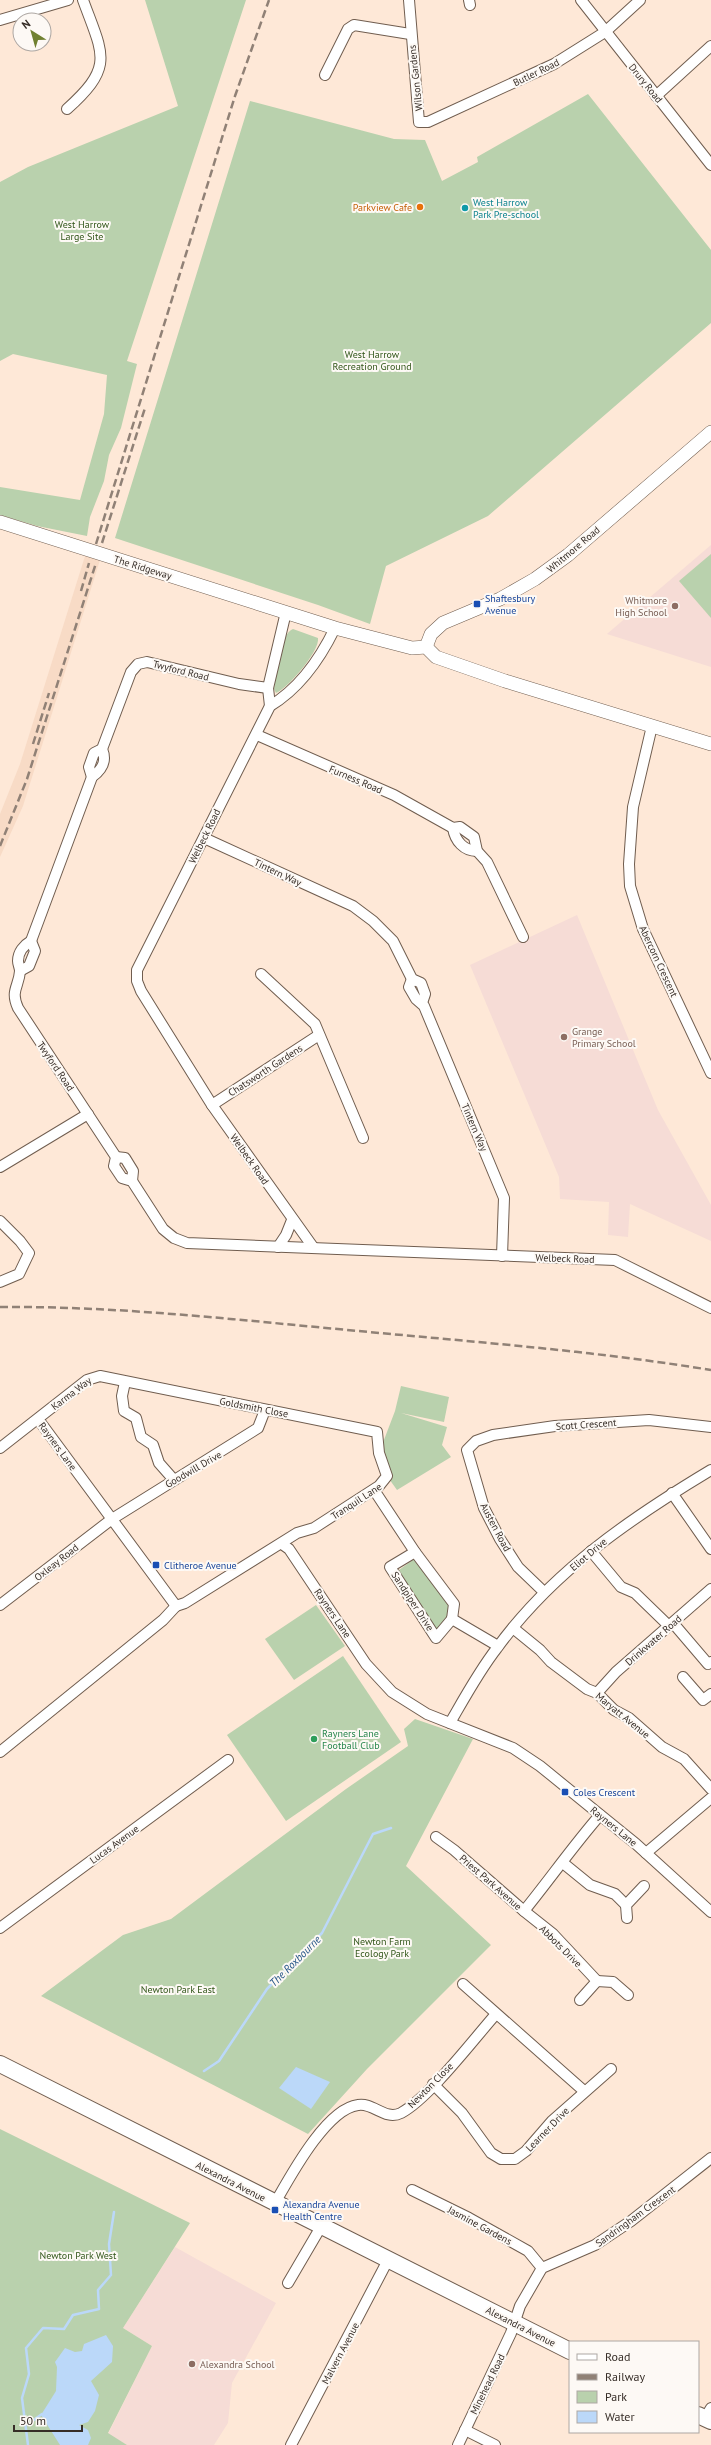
<svg xmlns="http://www.w3.org/2000/svg" width="711" height="2445" font-family="'PT Sans',sans-serif">
	<rect width="100%" height="100%" fill="#fee8d7"/>
	<polygon fill="#f8dbc6" points="85,556 100,560 23,806 0,857 0,814 20,764"/>
	<g fill="#f6dcd6">
		<polygon points="711,545 711,667 607,634"/>
		<polygon points="577,915 658,1110 711,1205 711,1241 630,1204 628,1237 608,1235 609,1202 560,1199 559,1177 470,965"/>
		<polygon points="175,2247 276,2303 232,2383 228,2423 214,2445 127,2445 108,2434 152,2346 123,2328"/>
	</g>
	<g fill="#b9d1ad">
		<polygon points="145,0 246,0 127,361 137,364 121,428 109,455 104,481 90,517 87,536 37,526 0,515 0,487 80,500 104,414 107,375 13,354 0,361 0,182 28,167 178,106"/>
		<polygon points="588,94 711,250 711,323 488,516 386,566 370,624 318,605 115,538 250,101 394,139 425,140 442,181 478,162 477,157"/>
		<polygon points="711,554 711,618 679,581"/>
		<path d="M 293,629 L 318,638 C 320,651 288,688 276,693 L 274,689 C 276,676 280,633 293,629 Z"/>
		<polygon points="401,1386 449,1397 444,1422 401,1413 447,1427 442,1445 451,1457 397,1490 387,1476 379,1453 395,1411"/>
		<polygon points="418,1556 454,1613 437,1630 395,1573"/>
		<polygon points="316,1605 345,1646 294,1680 265,1639"/>
		<polygon points="343,1656 401,1742 286,1821 227,1735"/>
		<polygon points="415,1719 473,1739 406,1866 491,1945 367,2069 308,2134 41,1996 123,1935 171,1919 346,1789 408,1746 404,1729"/>
		<polygon points="0,2129 190,2223 123,2328 152,2346 108,2433 127,2445 0,2445"/>
	</g>
	<g fill="#bbd8f9">
		<polygon points="296,2067 330,2082 311,2109 279,2088"/>
		<polygon points="106,2335 113,2346 112,2362 91,2381 99,2395 95,2411 88,2422 79,2425 88,2430 91,2438 88,2445 60,2445 41,2415 56,2391 57,2367 55,2362 65,2348 75,2352 82,2351 84,2344"/>
	</g>
	<g fill="none" stroke-linecap="round" stroke-linejoin="round">
		<g stroke="#bbd8f9" stroke-width="2.5">
			<polyline points="204,2071 219,2061 267,1989 322,1933 373,1834 391,1828"/>
			<polyline points="31,2422 42,2414"/>
			<polyline points="28,2445 22,2398 29,2374 26,2348 43,2328 64,2329 73,2315 99,2309 98,2290 111,2275 109,2244 114,2212"/>
		</g>
		<g stroke="#705d4f" stroke-width="12">
			<g id="minor">
				<polyline points="409,0 419,122 428,122 554,64 605,32 640,0"/>
				<polyline points="469,0 470,5"/>
				<polyline points="581,0 711,165"/>
				<polyline points="0,20 68,0"/>
				<polyline points="325,75 348,29 354,25 410,34"/>
				<polyline points="656,96 711,46"/>
				<path d="M 67,109 C 115,66 103,55 83,0"/>
				<polyline points="270,706 268,688 286,612"/>
				<polyline points="652,726 633,807 629,864 630,886 643,929 711,1073"/>
				<polyline points="257,735 394,795 453,828 460,827 474,837 477,851 487,862 523,937"/>
				<path d="M 102,749 C 107,761 103,769 92,777 L 31,941 C 24,945 18,952 18,961 C 18,964 20,968 20,971 C 19,987 10,990 18,1008 L 116,1157 L 114,1166 L 122,1178 L 132,1181 L 163,1229 L 174,1238 L 187,1243 L 615,1260 L 711,1308"/>
				<polyline points="92,777 89,767 94,753 102,749 131,672 138,664 147,662 239,684 268,688"/>
				<path d="M 453,828 C 455,841 464,851 477,851"/>
				<polyline points="204,838 353,906 373,921 393,941 412,979 421,983 425,994 422,1003"/>
				<polyline points="20,971 29,966 35,951 31,941"/>
				<polyline points="261,974 315,1024 363,1138"/>
				<polyline points="412,979 409,987 416,999 424,1006 504,1198 502,1256"/>
				<polyline points="212,1105 319,1035"/>
				<polyline points="116,1157 125,1158 133,1171 132,1181"/>
				<polyline points="0,1167 88,1114"/>
				<polyline points="0,1221 20,1241 29,1253 19,1274 0,1282"/>
				<polyline points="278,1247 286,1235 292,1220"/>
				<path d="M 313,1247 L 212,1105 L 141,991 L 137,981 L 137,970 L 270,706 C 300,688 320,659 335,628"/>
				<polyline points="125,1382 122,1396 124,1411 136,1418 141,1437 153,1445 159,1463 174,1480"/>
				<polyline points="0,1448 87,1380 100,1376 377,1432 379,1453 387,1476 379,1486 314,1528 297,1533 185,1603 176,1606 38,1419"/>
				<polyline points="374,1490 415,1552 454,1604 452,1619"/>
				<polyline points="672,1493 711,1549"/>
				<polyline points="282,1544 289,1549 366,1664 392,1692 427,1714 513,1748 540,1766 636,1844 711,1912"/>
				<polyline points="591,1551 621,1587 635,1593 669,1626"/>
				<polyline points="415,1552 390,1567 436,1638 452,1619"/>
				<polyline points="544,1592 518,1567 500,1539 484,1508 467,1450 476,1441 493,1435 555,1426 649,1420 711,1427"/>
				<polyline points="0,1605 112,1519 258,1428 265,1410"/>
				<polyline points="452,1619 498,1646"/>
				<polyline points="673,1623 708,1664 711,1662"/>
				<polyline points="513,1628 540,1650 551,1662 587,1689 597,1693 614,1710 629,1718 662,1747 684,1759 711,1789"/>
				<polyline points="683,1677 703,1700 711,1694"/>
				<polyline points="597,1693 616,1672 711,1589"/>
				<path d="M 450,1723 C 465,1697 479,1671 497,1648 C 553,1571 631,1518 711,1470"/>
				<polyline points="0,1752 163,1620 176,1606"/>
				<path d="M 436,1837 L 454,1850 L 524,1911 C 550,1879 573,1846 600,1815"/>
				<polyline points="646,1853 711,1798"/>
				<polyline points="563,1863 590,1885 615,1894 626,1905"/>
				<polyline points="524,1911 553,1934 597,1981 580,2000"/>
				<polyline points="627,1918 626,1905 644,1886"/>
				<polyline points="0,1928 228,1760"/>
				<polyline points="597,1981 613,1982 628,1995"/>
				<polyline points="463,1984 584,2091"/>
				<polyline points="433,2084 462,2113 491,2153 501,2159 515,2159 526,2151 552,2121 611,2069"/>
				<polyline points="412,2190 469,2218 528,2251 542,2268"/>
				<path d="M 275,2203 C 290,2177 326,2109 358,2105 C 373,2102 385,2121 401,2113 C 429,2098 473,2040 496,2014"/>
				<polyline points="288,2283 322,2225"/>
				<polyline points="705,2418 711,2408"/>
				<polyline points="465,2430 495,2445"/>
				<polyline points="291,2445 388,2260"/>
				<polyline points="458,2445 511,2333 520,2306 542,2268 595,2245 631,2221 711,2158"/>
			</g>
		</g>
		<g stroke="#705d4f" stroke-width="14">
			<g id="tertiary">
				<polyline points="0,522 335,628 412,648 426,647 436,657 505,681 711,744"/>
				<polyline points="426,647 431,634 443,623 500,599 535,579 568,555 711,432"/>
			</g>
		</g>
		<g stroke="#705d4f" stroke-width="18">
			<g id="primary">
				<polyline points="0,2064 570,2351"/>
				<polyline points="698,2415 711,2421"/>
			</g>
		</g>
		<use href="#minor" stroke="#fff" stroke-width="10"/>
		<use href="#tertiary" stroke="#fff" stroke-width="13"/>
		<use href="#primary" stroke="#fff" stroke-width="16"/>
		<g stroke="#908176" stroke-width="2.5" stroke-dasharray="8 4" stroke-linecap="butt">
			<polyline points="102,543 145,408"/>
			<polyline points="96,544 235,96 269,0"/>
			<polyline points="81,591 89,563"/>
			<polyline points="33,744 49,693"/>
			<polyline points="0,846 27,779 96,563"/>
			<path d="M 0,1307 C 119,1306 239,1320 358,1331 C 476,1342 594,1351 711,1370"/>
		</g>
	</g>
	<circle fill="#e8710a" stroke="#fdf9f5" stroke-width="1.5" cx="420" cy="207" r="4"/>
	<circle fill="#0f9aa8" stroke="#fdf9f5" stroke-width="1.5" cx="465" cy="208" r="4"/>
	<g fill="#1a4fb4" stroke="#fdf9f5" stroke-width="1.5">
		<rect x="473" y="600" width="8" height="8" rx="2"/>
		<rect x="152" y="1561" width="8" height="8" rx="2"/>
		<rect x="561" y="1788" width="8" height="8" rx="2"/>
		<rect x="271" y="2206" width="8" height="8" rx="2"/>
	</g>
	<g fill="#8d6e63" stroke="#fdf9f5" stroke-width="1.5">
		<circle cx="675" cy="606" r="4"/>
		<circle cx="564" cy="1037" r="4"/>
		<circle cx="192" cy="2364" r="4"/>
	</g>
	<circle fill="#2e9e5b" stroke="#fdf9f5" stroke-width="1.5" cx="314" cy="1739" r="4"/>
	<g text-anchor="middle" stroke-width="4" stroke-linejoin="round" paint-order="stroke">
		<g font-size="10" fill="#362d27" stroke="#fdf9f5">
			<text transform="translate(536 72) rotate(-26)" y="4">Butler Road</text>
			<text transform="translate(415 78) rotate(-96)" y="4">Wilson Gardens</text>
			<text transform="translate(646 83) rotate(51)" y="4">Drury Road</text>
			<text transform="translate(573 549) rotate(-40)" y="4">Whitmore Road</text>
			<text transform="translate(143 567) rotate(17)" y="4">The Ridgeway</text>
			<text transform="translate(181 670) rotate(14)" y="4">Twyford Road</text>
			<text transform="translate(356 779) rotate(23)" y="4">Furness Road</text>
			<text transform="translate(204 836) rotate(-64)" y="4">Welbeck Road</text>
			<text transform="translate(278 872) rotate(25)" y="4">Tintern Way</text>
			<text transform="translate(659 961) rotate(65)" y="4">Abercorn Crescent</text>
			<text transform="translate(56 1066) rotate(56)" y="4">Twyford Road</text>
			<text transform="translate(265 1070) rotate(-33)" y="4">Chatsworth Gardens</text>
			<text transform="translate(475 1127) rotate(67)" y="4">Tintern Way</text>
			<text transform="translate(250 1159) rotate(55)" y="4">Welbeck Road</text>
			<text transform="translate(565 1258) rotate(2)" y="4">Welbeck Road</text>
			<text transform="translate(71 1393) rotate(-37)" y="4">Karma Way</text>
			<text transform="translate(254 1407) rotate(11)" y="4">Goldsmith Close</text>
			<text transform="translate(586 1424) rotate(-4)" y="4">Scott Crescent</text>
			<text transform="translate(58 1446) rotate(54)" y="4">Rayners Lane</text>
			<text transform="translate(193 1469) rotate(-30)" y="4">Goodwill Drive</text>
			<text transform="translate(356 1501) rotate(-33)" y="4">Tranquil Lane</text>
			<text transform="translate(496 1527) rotate(62)" y="4">Austen Road</text>
			<text transform="translate(588 1554) rotate(-40)" y="4">Eliot Drive</text>
			<text transform="translate(56 1562) rotate(-38)" y="4">Oxleay Road</text>
			<text transform="translate(413 1601) rotate(57)" y="4">Sandpiper Drive</text>
			<text transform="translate(333 1613) rotate(56)" y="4">Rayners Lane</text>
			<text transform="translate(653 1640) rotate(-41)" y="4">Drinkwater Road</text>
			<text transform="translate(623 1715) rotate(39)" y="4">Maryatt Avenue</text>
			<text transform="translate(614 1826) rotate(39)" y="4">Rayners Lane</text>
			<text transform="translate(114 1844) rotate(-36)" y="4">Lucas Avenue</text>
			<text transform="translate(491 1882) rotate(41)" y="4">Priest Park Avenue</text>
			<text transform="translate(561 1946) rotate(45)" y="4">Abbots Drive</text>
			<text transform="translate(430 2085) rotate(-45)" y="4">Newton Close</text>
			<text transform="translate(547 2129) rotate(-46)" y="4">Learner Drive</text>
			<text transform="translate(231 2181) rotate(27)" y="4">Alexandra Avenue</text>
			<text transform="translate(635 2216) rotate(-36)" y="4">Sandringham Crescent</text>
			<text transform="translate(480 2225) rotate(28)" y="4">Jasmine Gardens</text>
			<text transform="translate(521 2326) rotate(27)" y="4">Alexandra Avenue</text>
			<text transform="translate(340 2353) rotate(-62)" y="4">Malvern Avenue</text>
			<text transform="translate(487 2384) rotate(-64)" y="4">Minehead Road</text>
		</g>
		<g font-size="10" fill="#0d838f" stroke="#fdf9f5" text-anchor="start">
			<text x="473" y="206">West Harrow<tspan x="473" dy="12">Park Pre-school</tspan></text>
		</g>
		<g font-size="10" fill="#c56008" stroke="#fdf9f5" text-anchor="end">
			<text x="412" y="211">Parkview Cafe</text>
		</g>
		<g font-size="10" fill="#315619" stroke="#fdf9f5">
			<text x="82" y="228">West Harrow<tspan x="82" dy="12">Large Site</tspan></text>
			<text x="372" y="358">West Harrow<tspan x="372" dy="12">Recreation Ground</tspan></text>
			<text x="382" y="1945">Newton Farm<tspan x="382" dy="12">Ecology Park</tspan></text>
			<text x="178" y="1993">Newton Park East</text>
			<text x="78" y="2259">Newton Park West</text>
		</g>
		<g font-size="10" fill="#164399" stroke="#fdf9f5" text-anchor="start">
			<text x="485" y="602">Shaftesbury<tspan x="485" dy="12">Avenue</tspan></text>
			<text x="164" y="1569">Clitheroe Avenue</text>
			<text x="573" y="1796">Coles Crescent</text>
			<text x="283" y="2208">Alexandra Avenue<tspan x="283" dy="12">Health Centre</tspan></text>
		</g>
		<g font-size="10" fill="#785e54" stroke="#fdf9f5" text-anchor="start">
			<text x="667" y="604" text-anchor="end">Whitmore<tspan x="667" dy="12">High School</tspan></text>
			<text x="572" y="1035">Grange<tspan x="572" dy="12">Primary School</tspan></text>
			<text x="200" y="2368">Alexandra School</text>
		</g>
		<g font-size="10" fill="#27864d" stroke="#fdf9f5" text-anchor="start">
			<text x="322" y="1737">Rayners Lane<tspan x="322" dy="12">Football Club</tspan></text>
		</g>
		<g font-size="11" font-style="italic" fill="#245487" stroke="#fdf9f5">
			<text transform="translate(295 1961) rotate(-45)" y="4">The Roxbourne</text>
		</g>
	</g>
	<rect x="569" y="2341" width="130" height="92" fill="#fdf9f5" stroke="#ada7a3"/>
	<rect x="577" y="2354" width="20" height="6" fill="#ffffff" stroke="#ada7a3"/>
	<text x="605" y="2361" font-size="12" fill="#362d27">Road</text>
	<rect x="577" y="2374" width="20" height="6" fill="#908176" stroke="#ada7a3"/>
	<text x="605" y="2381" font-size="12" fill="#362d27">Railway</text>
	<rect x="577" y="2391" width="20" height="12" fill="#b9d1ad" stroke="#ada7a3"/>
	<text x="605" y="2401" font-size="12" fill="#362d27">Park</text>
	<rect x="577" y="2411" width="20" height="12" fill="#bbd8f9" stroke="#ada7a3"/>
	<text x="605" y="2421" font-size="12" fill="#362d27">Water</text>
	<g transform="translate(32 32) rotate(323)"><circle r="19" fill="#fdf9f5" stroke="#ada7a3"/>
	<path d="M0-3L7 15L0 10L-7 15Z" fill="#708131"/>
	<text y="-6" font-size="11" font-weight="bold" text-anchor="middle" fill="#362d27">N</text>
	</g>
	<path d="M14 2425v6h68v-6" fill="none" stroke="#362d27" stroke-width="2"/>
	<text x="20" y="2425" font-size="12" fill="#362d27" stroke="#fdf9f5" stroke-width="3" paint-order="stroke">50 m</text>
</svg>
